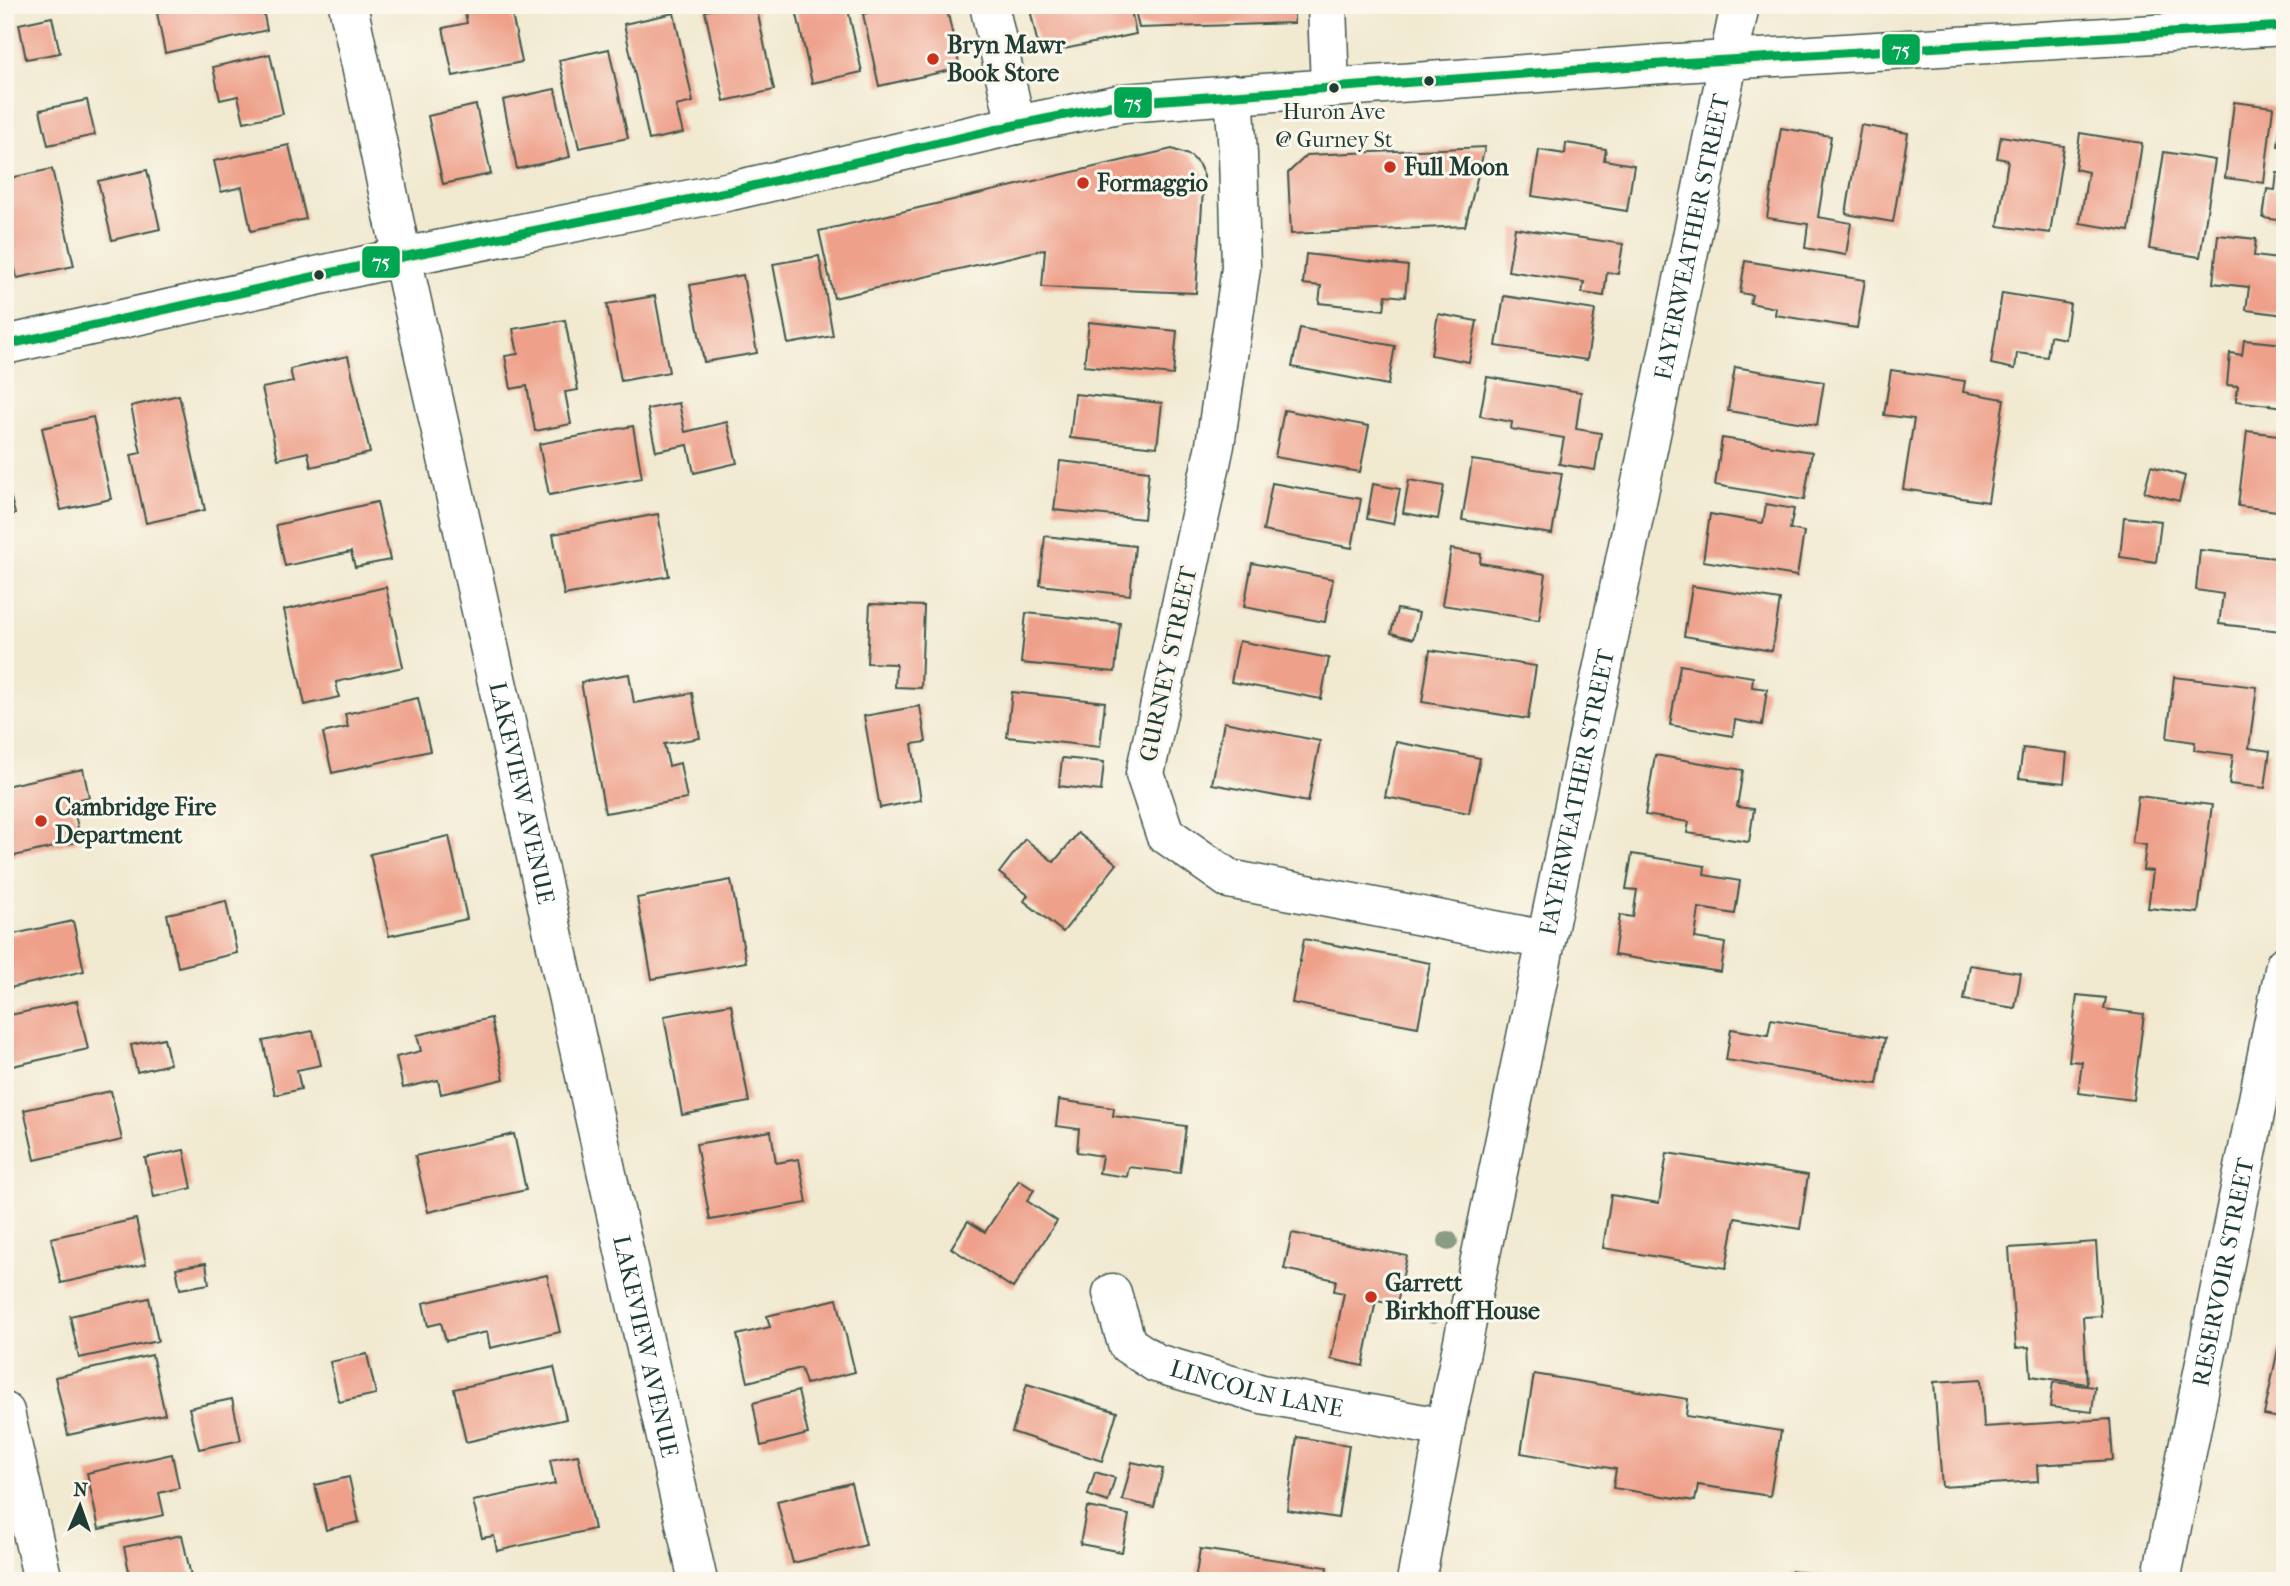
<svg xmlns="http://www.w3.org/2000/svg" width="2290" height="1586" font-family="'IM FELL French Canon',serif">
	<rect width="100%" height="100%" fill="#fbf7ec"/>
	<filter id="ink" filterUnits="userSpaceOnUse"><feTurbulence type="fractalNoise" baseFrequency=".0143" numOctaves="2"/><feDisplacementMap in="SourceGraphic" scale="14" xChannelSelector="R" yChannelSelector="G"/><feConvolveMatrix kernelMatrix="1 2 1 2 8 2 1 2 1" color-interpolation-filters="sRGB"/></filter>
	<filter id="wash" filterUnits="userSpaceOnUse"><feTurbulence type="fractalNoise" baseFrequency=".00686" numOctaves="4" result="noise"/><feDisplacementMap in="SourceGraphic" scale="28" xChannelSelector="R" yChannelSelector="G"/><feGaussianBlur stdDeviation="1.57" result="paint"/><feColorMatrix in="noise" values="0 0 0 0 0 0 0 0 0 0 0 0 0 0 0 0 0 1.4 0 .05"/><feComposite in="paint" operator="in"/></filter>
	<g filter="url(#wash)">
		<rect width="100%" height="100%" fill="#f1e9d0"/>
		<g id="blocks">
			<g fill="#eea08a">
				<polygon points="183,5 262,5 267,30 165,53 157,13"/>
				<polygon points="471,5 510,5 522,62 453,76 443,28 467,23 464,7"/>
				<polygon points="733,5 756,5 774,90 724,101 705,11"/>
				<polygon points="795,5 847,5 862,72 812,83"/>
				<polygon points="904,5 946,5 960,68 879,86 863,14"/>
				<polygon points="1029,5 1130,5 1136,34 1050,52 1038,45"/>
				<polygon points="1134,5 1294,5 1294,23 1139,28"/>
				<polygon points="674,13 693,102 676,106 683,133 649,140 624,24"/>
				<polygon points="52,17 60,53 26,59 19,24"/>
				<polygon points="609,49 628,138 579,148 559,60"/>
				<polygon points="270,54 283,114 244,122 238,96 220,100 213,67"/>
				<polygon points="555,89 570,157 517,169 503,100"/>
				<polygon points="87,100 95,135 48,145 40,110"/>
				<polygon points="2234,102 2273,107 2264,183 2225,178"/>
				<polygon points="2283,102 2285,102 2285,147 2278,146"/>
				<polygon points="476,105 491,174 443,184 428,116"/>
				<polygon points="1861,125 1908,133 1893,222 1846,214"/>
				<polygon points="1781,128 1831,136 1818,217 1851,223 1846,255 1805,248 1808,224 1767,218"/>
				<polygon points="2080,133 2142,143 2129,231 2080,223 2088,172 2075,169"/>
				<polygon points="2001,136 2064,146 2050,233 1998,226 2008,160 1997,158"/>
				<polygon points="1566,143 1606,149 1604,160 1634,165 1627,211 1532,196 1539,150 1565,154"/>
				<polygon points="289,145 306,219 251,231 242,187 221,192 214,161"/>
				<polygon points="1485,147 1465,226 1291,234 1288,173 1307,155"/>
				<polygon points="1172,149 1191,156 1199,165 1204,176 1196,293 1042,287 1045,249 834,298 819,231"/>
				<polygon points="2164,152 2215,160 2200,257 2149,249"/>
				<polygon points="52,169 74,266 17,278 5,224 5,179"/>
				<polygon points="147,170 160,229 112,240 98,181"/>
				<polygon points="2277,173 2285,174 2285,221 2263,218 2267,189 2275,190"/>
				<polygon points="1515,228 1623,244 1618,274 1607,272 1604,296 1582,293 1584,282 1508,271"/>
				<polygon points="2218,235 2256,239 2254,256 2285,260 2285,315 2246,310 2249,287 2213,283"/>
				<polygon points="1306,254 1408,266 1405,297 1386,295 1384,310 1319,303 1321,286 1303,284"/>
				<polygon points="819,256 833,336 788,344 773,264"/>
				<polygon points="1745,261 1865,280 1857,328 1775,315 1776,308 1750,303 1752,295 1740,293"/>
				<polygon points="743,275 757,353 704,362 690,285"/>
				<polygon points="2002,293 2070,304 2065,339 2050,336 2047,357 2017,353 2015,369 1991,364"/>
				<polygon points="655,296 669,372 621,381 607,304"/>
				<polygon points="1504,296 1595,310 1587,360 1496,346"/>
				<polygon points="1438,314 1477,321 1469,362 1431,355"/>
				<polygon points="565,320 578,390 565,392 571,424 535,431 527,386 511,389 505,356 518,354 513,329"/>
				<polygon points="1089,322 1177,331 1173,375 1084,366"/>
				<polygon points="1300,328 1395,346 1388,385 1292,367"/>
				<polygon points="2244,340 2285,344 2285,407 2236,401 2238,386 2227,385 2230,353 2242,355"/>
				<polygon points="348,356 370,453 311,467 308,452 278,459 262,388 293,382 290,369"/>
				<polygon points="1735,367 1824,382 1817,425 1728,411"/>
				<polygon points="1891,370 1965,381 1963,392 2004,399 1988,502 1903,489 1914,419 1884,415"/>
				<polygon points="1487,377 1581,392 1576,429 1601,433 1595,470 1559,464 1564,438 1511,429 1512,422 1480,416"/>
				<polygon points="1075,394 1162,403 1157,447 1070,438"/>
				<polygon points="179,395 205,510 146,523 131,455 141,453 131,406"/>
				<polygon points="679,403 685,432 727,422 737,463 694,473 688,445 656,451 647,409"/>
				<polygon points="1284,410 1369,426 1360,472 1275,457"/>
				<polygon points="93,417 111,499 61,510 42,428"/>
				<polygon points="633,426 642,478 549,495 539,444"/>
				<polygon points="2247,431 2285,436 2285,512 2238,506"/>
				<polygon points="1722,438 1812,452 1804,500 1715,485"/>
				<polygon points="1472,460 1562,473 1552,534 1462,520"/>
				<polygon points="1060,461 1149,471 1144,519 1054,510"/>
				<polygon points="2151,466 2185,476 2179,501 2144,492"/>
				<polygon points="5,475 15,514 5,516"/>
				<polygon points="1409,480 1444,486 1438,519 1403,513"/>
				<polygon points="1272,483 1361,499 1352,548 1263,531"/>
				<polygon points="1373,484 1400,489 1393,524 1367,519"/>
				<polygon points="377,502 390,560 355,567 351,552 285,566 276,525"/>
				<polygon points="1766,504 1794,509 1790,529 1804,532 1797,576 1703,561 1710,514 1763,523"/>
				<polygon points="658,514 669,576 564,595 553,534"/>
				<polygon points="2124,517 2161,521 2156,562 2120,557"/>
				<polygon points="1045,536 1135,546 1130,595 1040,585"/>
				<polygon points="1451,549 1481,554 1480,563 1546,574 1539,620 1442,605"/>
				<polygon points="2200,550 2285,559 2285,596 2281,631 2219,624 2223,594 2196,590"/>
				<polygon points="1252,563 1333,579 1325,622 1244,607"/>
				<polygon points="1692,586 1780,600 1772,651 1684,636"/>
				<polygon points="386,587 403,667 336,682 339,697 305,705 284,610"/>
				<polygon points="870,604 924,606 921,688 895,687 896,664 867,663"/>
				<polygon points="1397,609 1419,613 1413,639 1391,633"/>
				<polygon points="1026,613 1120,623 1115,672 1021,663"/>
				<polygon points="1239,641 1329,658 1321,699 1231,682"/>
				<polygon points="1430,650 1536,666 1528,719 1422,702"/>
				<polygon points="1680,665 1753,677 1752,687 1767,689 1762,725 1735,720 1733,736 1670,725"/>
				<polygon points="629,674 634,703 692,693 700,738 664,744 669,766 680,763 687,799 605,813 581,682"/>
				<polygon points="2174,677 2257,687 2249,748 2270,751 2265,788 2229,784 2233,755 2194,750 2195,742 2167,738"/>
				<polygon points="1012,692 1105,702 1100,747 1007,737"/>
				<polygon points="418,698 430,751 332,773 323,733 348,727 345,714"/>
				<polygon points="920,706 926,742 912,744 921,800 880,808 864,716"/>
				<polygon points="1224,722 1320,741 1308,802 1212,784"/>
				<polygon points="1396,742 1480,758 1469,813 1385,797"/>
				<polygon points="2023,748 2067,753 2064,783 2019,778"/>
				<polygon points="1655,755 1743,770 1737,807 1754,809 1749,842 1687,833 1689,822 1645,815"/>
				<polygon points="1062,758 1104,762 1101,791 1059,786"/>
				<polygon points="83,769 89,797 72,801 81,841 5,858 5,786"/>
				<polygon points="2138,796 2212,805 2198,913 2148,908 2153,871 2143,870 2146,845 2132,843"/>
				<polygon points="1078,833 1117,864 1063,932 1024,901 1028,895 999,873 1025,839 1054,862"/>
				<polygon points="449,836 467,919 389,936 370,854"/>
				<polygon points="1632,854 1705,866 1704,875 1740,881 1735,914 1699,908 1695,938 1725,943 1721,972 1614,955 1620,915 1633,917 1637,890 1626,889"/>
				<polygon points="731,880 746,962 652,979 637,898"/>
				<polygon points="226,901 237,953 178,967 167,914"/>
				<polygon points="73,921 84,971 5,989 5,936"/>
				<polygon points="1304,939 1430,963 1418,1027 1292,1003"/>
				<polygon points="1970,965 2021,973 2015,1008 1964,1000"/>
				<polygon points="2077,995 2106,998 2104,1009 2144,1014 2133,1100 2078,1093 2082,1062 2069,1061"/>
				<polygon points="77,1001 88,1049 8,1067 5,1053 5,1016"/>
				<polygon points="731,1004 749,1102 682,1115 664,1016"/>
				<polygon points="491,1018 504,1079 441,1094 438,1080 403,1088 396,1057 421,1051 417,1035"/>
				<polygon points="1771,1019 1885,1038 1877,1084 1726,1060 1731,1029 1768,1035"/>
				<polygon points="313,1031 321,1065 297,1070 301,1089 275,1095 263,1041"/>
				<polygon points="164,1038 170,1064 137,1072 131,1045"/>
				<polygon points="111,1091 122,1140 35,1160 24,1110"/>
				<polygon points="1059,1100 1114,1108 1113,1116 1186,1126 1180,1173 1129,1167 1127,1177 1099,1173 1102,1156 1077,1152 1079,1129 1056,1126"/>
				<polygon points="771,1131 776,1163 799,1159 807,1203 710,1220 696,1144"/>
				<polygon points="514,1134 526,1190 428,1212 415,1156"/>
				<polygon points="184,1150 192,1188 154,1197 145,1158"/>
				<polygon points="1667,1153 1808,1175 1800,1229 1735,1218 1726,1268 1603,1248 1611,1195 1659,1203"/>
				<polygon points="1019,1180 1034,1190 1027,1201 1057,1221 1013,1288 951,1248 968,1221 985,1232"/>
				<polygon points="136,1219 146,1264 61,1283 51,1238"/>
				<polygon points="1292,1233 1407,1256 1397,1304 1376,1300 1363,1366 1331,1359 1344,1293 1334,1291 1336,1280 1284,1269"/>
				<polygon points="2096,1242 2101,1316 2083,1317 2087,1384 2031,1376 2029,1347 2016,1348 2009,1248"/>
				<polygon points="206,1263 209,1284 180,1289 176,1268"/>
				<polygon points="547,1275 560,1332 490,1348 487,1332 446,1341 441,1323 428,1326 423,1303"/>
				<polygon points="149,1298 158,1341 79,1358 70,1316"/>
				<polygon points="837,1299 855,1372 806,1384 801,1368 748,1382 737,1335 770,1327 767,1316"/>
				<polygon points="2278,1349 2285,1351 2285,1419 2264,1415"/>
				<polygon points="367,1354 376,1394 339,1402 330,1362"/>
				<polygon points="152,1355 165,1414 68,1435 55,1377"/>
				<polygon points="554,1367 566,1419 466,1442 454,1389"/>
				<polygon points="1534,1374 1688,1399 1686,1416 1781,1431 1770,1496 1698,1485 1695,1501 1613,1488 1616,1469 1521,1453"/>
				<polygon points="1981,1379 1984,1427 2110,1419 2113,1460 2037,1465 2038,1481 1942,1487 1934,1382"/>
				<polygon points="2053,1382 2095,1387 2092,1412 2050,1407"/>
				<polygon points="1027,1384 1117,1412 1102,1461 1012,1432"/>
				<polygon points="798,1391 808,1434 761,1446 753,1403"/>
				<polygon points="232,1399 241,1440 199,1449 189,1408"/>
				<polygon points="1297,1437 1349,1445 1338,1518 1287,1510"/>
				<polygon points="172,1454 179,1488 159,1493 164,1515 99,1529 87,1473"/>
				<polygon points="578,1455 594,1529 497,1551 494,1536 482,1538 473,1501 555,1484 550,1460"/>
				<polygon points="1132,1462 1163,1469 1154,1507 1122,1500"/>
				<polygon points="1095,1472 1115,1478 1108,1502 1088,1495"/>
				<polygon points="349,1477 359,1522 326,1530 315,1485"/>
				<polygon points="851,1483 866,1545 793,1563 777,1501"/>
				<polygon points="1087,1507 1129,1515 1122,1552 1080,1544"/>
				<polygon points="182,1535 192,1581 131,1581 124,1547"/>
				<polygon points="1200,1549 1327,1567 1325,1581 1195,1581"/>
				<polygon points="1792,1571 1831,1576 1831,1581 1791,1581"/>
			</g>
		</g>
	</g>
	<g filter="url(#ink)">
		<use href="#blocks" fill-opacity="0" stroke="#3e574b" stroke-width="2"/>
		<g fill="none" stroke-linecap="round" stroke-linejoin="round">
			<g stroke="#3e574b" stroke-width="41">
				<g id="minor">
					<path id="s1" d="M 348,5 L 402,257 L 698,1581"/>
					<polyline points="989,5 1016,125"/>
					<polyline points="1327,5 1330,88"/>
					<polyline points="1234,94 1238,154 1241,268 1215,445 1145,774 1165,834 1229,879 1546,940"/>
					<polyline points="5,345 402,257 731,191 1016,125 1124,103 1662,64 2285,26"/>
					<path id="s2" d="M 1112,1293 L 1127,1344 L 1156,1363 L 1262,1394 L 1445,1428"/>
					<polyline points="5,1412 43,1581"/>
					<path id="s3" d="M 1416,1581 L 1445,1428 L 1740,5"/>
					<path id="s4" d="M 2161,1581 L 2285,965"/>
				</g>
			</g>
			<use href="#minor" stroke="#fff" stroke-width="38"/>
			<g stroke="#fbf7ec" stroke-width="14">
				<polyline id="bus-1" points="5,345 402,257 731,191 1016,125 1124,103 1662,64 2285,26"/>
			</g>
			<use href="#bus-1" stroke="#00a651" stroke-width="9"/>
		</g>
		<g fill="#8b9c85">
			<circle cx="1448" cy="1241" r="10"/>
			<circle cx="1433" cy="1314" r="10"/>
		</g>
	</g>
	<g fill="#c8321e" stroke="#fbf7ec" stroke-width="2.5">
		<circle cx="933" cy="59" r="7"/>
		<circle cx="1390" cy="167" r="7"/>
		<circle cx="1083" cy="183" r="7"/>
		<circle cx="41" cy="821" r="7"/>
		<circle cx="1371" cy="1297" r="7"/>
	</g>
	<g fill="#1f3d34" stroke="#fbf7ec" stroke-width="2.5">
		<circle cx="1429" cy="81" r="6"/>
		<circle cx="1334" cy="88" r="6"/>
		<circle cx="319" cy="275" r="6"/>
	</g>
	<g text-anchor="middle" stroke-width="6" stroke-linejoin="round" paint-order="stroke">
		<g font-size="22" fill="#1f3d34" stroke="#fbf7ec">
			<text x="1334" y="119">Huron Ave<tspan x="1334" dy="28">@ Gurney St</tspan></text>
		</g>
		<g font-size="24" font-weight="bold" fill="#1f3d34" stroke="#fbf7ec" text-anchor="start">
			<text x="947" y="53">Bryn Mawr<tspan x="947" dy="28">Book Store</tspan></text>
			<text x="1404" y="175">Full Moon</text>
			<text x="1097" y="191">Formaggio</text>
			<text x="55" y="815">Cambridge Fire<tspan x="55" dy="28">Department</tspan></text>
			<text x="1385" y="1291">Garrett<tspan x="1385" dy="28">Birkhoff House</tspan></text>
		</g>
		<g font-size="24" fill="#1f3d34" stroke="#fbf7ec">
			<text dy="8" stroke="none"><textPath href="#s3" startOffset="1372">FAYERWEATHER STREET</textPath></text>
			<text transform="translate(1168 664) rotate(-78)" y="8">GURNEY STREET</text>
			<text dy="8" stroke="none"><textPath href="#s1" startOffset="807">LAKEVIEW AVENUE</textPath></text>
			<text dy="8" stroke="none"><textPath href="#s3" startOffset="805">FAYERWEATHER STREET</textPath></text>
			<text dy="8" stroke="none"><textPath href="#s4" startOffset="315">RESERVOIR STREET</textPath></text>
			<text dy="8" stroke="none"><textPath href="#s1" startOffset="1374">LAKEVIEW AVENUE</textPath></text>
			<text dy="8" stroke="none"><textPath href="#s2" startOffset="192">LINCOLN LANE</textPath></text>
		</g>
	</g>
	<g stroke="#fbf7ec" stroke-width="2.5">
		<rect x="1881" y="33" width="40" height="33" rx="7" fill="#00a651"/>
		<rect x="1113" y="86" width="40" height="33" rx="7" fill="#00a651"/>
		<rect x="361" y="245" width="40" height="34" rx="7" fill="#00a651"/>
	</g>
	<g font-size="19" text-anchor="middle" font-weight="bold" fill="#fff">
		<text x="1901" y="56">75</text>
		<text x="1133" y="109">75</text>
		<text x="381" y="268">75</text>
	</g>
	<rect width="2290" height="1586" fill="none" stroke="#fbf7ec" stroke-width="28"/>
	<g transform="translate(80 1506) rotate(2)" stroke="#fbf7ec" stroke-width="5" paint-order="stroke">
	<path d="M0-5L12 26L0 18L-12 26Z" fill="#1f3d34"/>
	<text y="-10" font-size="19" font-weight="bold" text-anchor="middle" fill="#1f3d34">N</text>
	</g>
</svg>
